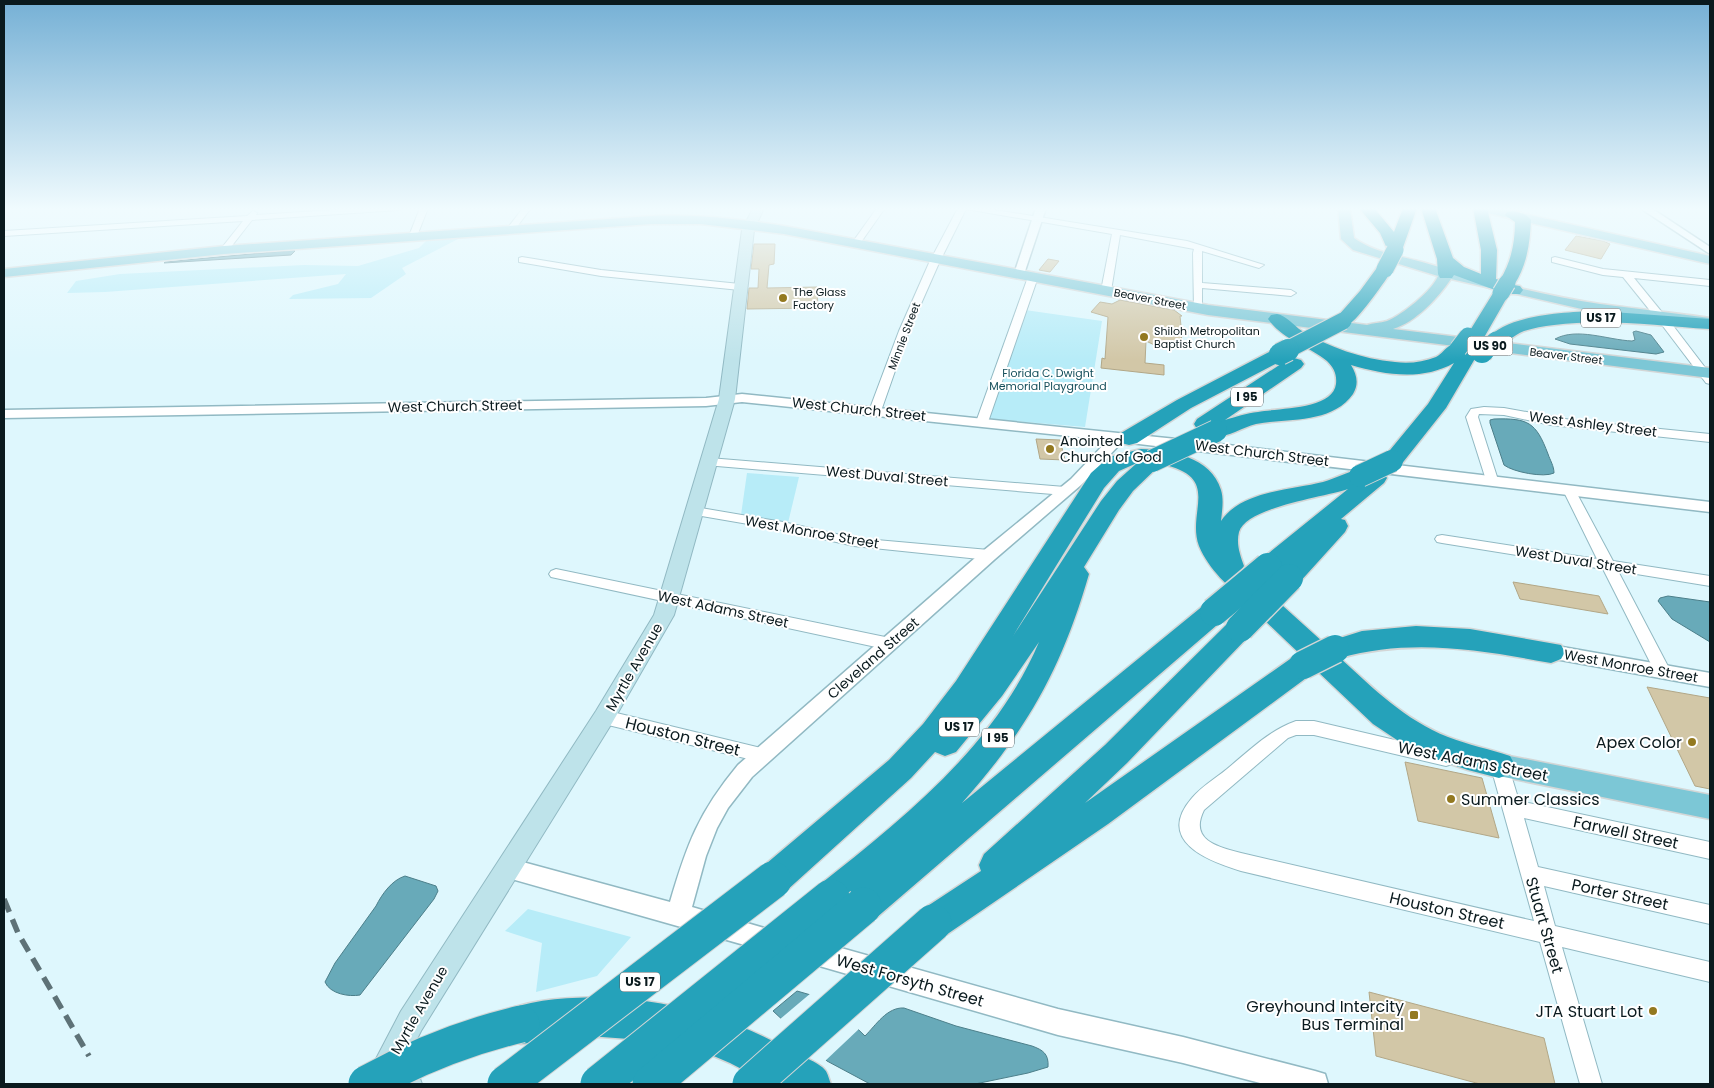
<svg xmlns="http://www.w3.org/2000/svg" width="1714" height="1088" font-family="Poppins,sans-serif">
	<rect width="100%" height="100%" fill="#def7fd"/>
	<g fill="#b7ecf8">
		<polygon points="460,238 402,268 406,274 371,298 289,299 293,295 338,284 346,274 105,292 67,293 76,281 120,274 304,265 358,266 419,248 427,240"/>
		<polygon points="1025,310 1102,321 1085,427 988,419"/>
		<polygon points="747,473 799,477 788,523 741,515"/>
		<polygon points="528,909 631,937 597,976 536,992 542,943 505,931"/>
	</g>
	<g fill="#68aab9" stroke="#4c7f8a">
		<polygon points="293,250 295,251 291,255 164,263 165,262"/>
		<path d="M 1636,331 L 1651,335 L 1664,352 L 1656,354 L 1570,344 L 1555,339 C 1577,327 1608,340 1632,341 L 1635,340 L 1633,332 Z"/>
		<path d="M 1494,419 C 1528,418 1536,422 1548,454 C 1550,460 1554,466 1554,473 C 1544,478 1513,472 1504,465 L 1490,423 L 1490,420 Z"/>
		<polygon points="1668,596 1710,602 1710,642 1672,619 1658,601 1660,598"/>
		<path d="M 405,876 L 436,886 L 438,891 L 434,899 L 360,995 C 349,997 330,994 325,982 L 335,963 L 376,906 C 382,894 392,880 405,876 Z"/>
		<path d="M 797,991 L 828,1000 L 865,1036 C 876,1025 887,1007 904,1008 L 956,1026 L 1032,1046 C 1043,1050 1049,1054 1048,1067 L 1028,1073 L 975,1084 L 870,1084 L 827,1061 L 773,1011 Z"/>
	</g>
	<polygon fill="#def7fd" points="811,993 829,998 860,1028 824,1062 779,1020"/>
	<g fill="#d2c7a7" stroke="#b2a787">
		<polygon points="1576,236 1603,241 1610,244 1601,259 1565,250"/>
		<polygon points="754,244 775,244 774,264 769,265 767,288 817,287 818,308 747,309 749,288 758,288 759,269 751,269"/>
		<polygon points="1048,259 1059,261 1050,272 1039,270"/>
		<polygon points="1120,300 1174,310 1182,316 1180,316 1182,336 1180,343 1183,348 1163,349 1146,341 1145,363 1164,365 1164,375 1101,368 1102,358 1105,359 1108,317 1091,312 1100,302 1112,304"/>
		<polygon points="1036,439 1060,440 1065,460 1040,459"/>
		<polygon points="1513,582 1599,596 1608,614 1520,599"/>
		<polygon points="1647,687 1710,698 1710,789 1695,786"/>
		<polygon points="1405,762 1482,778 1499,838 1418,821"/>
		<polygon points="1369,992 1544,1038 1555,1084 1480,1084 1376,1056"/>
	</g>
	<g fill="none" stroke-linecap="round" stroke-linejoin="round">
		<g stroke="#91b9c3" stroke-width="2">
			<g id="minor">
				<polygon points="364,208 402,208 398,210 252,220 227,252 224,253 220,250 243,221 4,236 4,231 247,216 253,211 257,213 256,215"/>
				<polygon points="420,208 428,208 417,236 410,238 409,236"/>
				<polygon points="523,208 531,208 513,232 507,232 506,230"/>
				<polygon points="877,208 885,208 859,245 853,245 852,243"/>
				<polygon points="958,208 983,208 1187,241 1264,265 1259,268 1202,251 1202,283 1291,290 1296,293 1291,296 1202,288 1202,308 1200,310 1194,310 1193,253 1194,249 1120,235 1111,291 1106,294 1103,293 1101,291 1112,234 966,209 939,263 909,331 881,411 875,414 871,413 869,411 899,331 929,263"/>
				<polygon points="522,257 601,270 740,284 745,287 740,290 601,276 519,262 519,258"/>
				<polygon points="1555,257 1603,269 1710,280 1710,286 1634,278 1665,316 1660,319 1656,318 1623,277 1603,275 1552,262 1552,258"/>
				<polygon points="1033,274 1038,277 988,422 982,426 978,424 976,422 1028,277"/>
				<polygon points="1664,318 1668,319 1710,374 1710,384 1706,383 1659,321"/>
				<polygon points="1484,407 1504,408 1571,420 1710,434 1710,442 1551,425 1504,415 1479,414 1478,417 1498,480 1492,484 1486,480 1466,417 1471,409"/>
				<polygon points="709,458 1065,487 1071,491 1065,495 705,465 703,462"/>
				<polygon points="1569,486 1575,490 1613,561 1710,576 1710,586 1618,571 1671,672 1669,676 1663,678 1657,676 1603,569 1442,543 1437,542 1435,539 1437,536 1442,535 1597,559 1563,490"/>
				<polygon points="695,507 783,522 854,538 989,550 994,552 996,555 994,558 989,560 854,546 783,530 690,514 688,511 690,508"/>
				<polygon points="556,569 890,638 895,640 898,644 895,648 890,650 551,577 549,574 551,571"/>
				<polygon points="604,710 761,748 767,750 770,755 767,760 761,762 604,724 598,722 596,717 598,712"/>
				<path d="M 1296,721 L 1314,721 L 1446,752 L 1452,754 L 1455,759 L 1452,764 L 1446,766 L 1314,735 L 1296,735 L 1288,738 L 1204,810 C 1189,840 1217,847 1241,853 L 1534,921 L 1492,771 L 1489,770 L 1486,765 L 1489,760 L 1495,758 L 1505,760 L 1508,765 L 1519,801 L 1710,842 L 1710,859 L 1524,818 L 1538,867 L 1710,905 L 1710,924 L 1544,886 L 1555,926 L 1710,962 L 1710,982 L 1562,947 L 1602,1084 L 1580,1084 L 1540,942 L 1241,871 C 1208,861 1155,841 1192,798 C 1201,787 1216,778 1227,769 C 1250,750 1268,731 1296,721 Z"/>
			</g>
		</g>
		<g stroke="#91b9c3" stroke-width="3">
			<g id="tertiary">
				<polygon points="1036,208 1046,208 1024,274 1023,276 1015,276 1014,274"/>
				<polygon points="1640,208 1651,208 1710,247 1710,254"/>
				<path d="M 742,394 L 1186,440 L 1710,502 L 1710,512 L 1122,442 L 1081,485 L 995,559 L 752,777 L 728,808 L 717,828 L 706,856 L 692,907 L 785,934 L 788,942 L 785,950 L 776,954 L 508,878 L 500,875 L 497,868 L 500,861 L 508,858 L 670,902 C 687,844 699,812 738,765 L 983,551 L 1071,479 L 1108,440 L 742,402 L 706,406 L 4,418 L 4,410 L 706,398 Z"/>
				<polygon points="1551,645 1710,673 1710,687 1544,657 1542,652 1544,647"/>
				<polygon points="809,939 1058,1009 1183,1037 1315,1071 1325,1074 1328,1084 1264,1084 1183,1063 1058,1035 809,963 800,959 797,951 800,943"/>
			</g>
		</g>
		<g stroke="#91b9c3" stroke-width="2">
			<polygon id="secondary" points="753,208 764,208 754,230 735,399 674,615 612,723 421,1031 403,1067 418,1073 422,1084 370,1084 367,1076 401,1011 596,711 654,615 719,399 742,230"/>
		</g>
		<g stroke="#d3d6d6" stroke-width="3">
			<g id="primary">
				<path d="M 1338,208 L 1350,208 L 1354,238 C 1373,252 1400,256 1422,262 C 1480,279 1541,295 1600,304 C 1637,309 1674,313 1710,318 L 1710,328 L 1599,313 L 1451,279 C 1438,298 1416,322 1393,329 L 1710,368 L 1710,378 L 1208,315 L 784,234 L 701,224 L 651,224 L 224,254 L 4,277 L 4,269 L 224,246 L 651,216 C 696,214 740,219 784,226 L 1208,305 L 1367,325 C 1373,323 1380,323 1387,321 C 1402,315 1432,291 1438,276 L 1353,250 L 1341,239 Z"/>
				<polygon points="1477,208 1499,208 1710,256 1710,264 1483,212"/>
				<polygon points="1499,754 1710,795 1710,819 1499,776 1489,773 1486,765 1489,757"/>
			</g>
		</g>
		<g stroke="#d3d6d6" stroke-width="3">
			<g id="motorway">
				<polygon points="1359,208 1374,208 1394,232 1403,208 1417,208 1401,253 1389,253 1380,233"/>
				<path d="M 1421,208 L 1435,208 L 1453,258 L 1464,267 L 1481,274 L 1481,250 L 1473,208 L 1487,208 L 1497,250 L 1496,279 L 1500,280 C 1511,262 1515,243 1515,222 L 1505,215 L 1507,212 C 1515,210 1526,213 1531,220 C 1530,243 1527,265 1514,285 L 1520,286 L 1523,290 L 1520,294 L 1509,294 L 1482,341 L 1475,343 L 1468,341 L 1466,337 L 1495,290 L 1454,275 L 1452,278 L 1440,278 L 1438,274 L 1437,259 Z"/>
				<path d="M 1385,264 L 1391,265 L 1393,269 C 1386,280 1358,320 1348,325 C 1344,327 1340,326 1337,325 L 1334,321 L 1337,317 L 1360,291 L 1379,265 Z"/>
				<path d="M 1598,311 L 1710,319 L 1710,329 C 1658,326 1606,318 1554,325 C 1543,326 1534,328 1524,331 C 1511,336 1504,348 1489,344 L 1487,340 C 1505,314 1569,312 1598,311 Z"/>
				<path d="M 1277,314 C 1287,316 1293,325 1302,331 C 1329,347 1362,359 1395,362 C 1409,364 1423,362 1436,357 C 1442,354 1445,348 1451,345 C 1456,342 1471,345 1477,346 L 1480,350 L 1446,408 L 1400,466 L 1392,468 L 1384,466 L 1381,461 L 1428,404 L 1454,363 C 1422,381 1385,375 1351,365 C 1357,375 1359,384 1353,394 C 1332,424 1288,418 1256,424 C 1240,428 1225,440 1208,436 L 1206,430 L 1197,429 L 1194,424 L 1197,419 L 1287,360 L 1294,358 L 1301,360 L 1304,364 L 1301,368 L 1225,420 C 1235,417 1247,413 1258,412 C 1277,408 1333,410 1336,384 C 1337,374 1334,368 1327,361 C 1308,345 1283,340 1268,319 L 1271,315 Z"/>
				<polygon points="1280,348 1287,350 1290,354 1287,358 1191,408 1137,443 1129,445 1121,443 1118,438 1121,433 1177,400 1273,350"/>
				<path d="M 1141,449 C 1171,450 1211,457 1221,490 C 1224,500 1222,511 1221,521 C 1241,491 1291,490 1323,482 C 1336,478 1347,472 1360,469 L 1369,473 L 1376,471 L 1384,473 L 1387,478 L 1384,483 L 1341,519 L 1345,520 L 1348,526 L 1345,532 L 1298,584 L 1289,587 L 1280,584 L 1276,578 L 1283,568 C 1275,575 1269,576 1259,573 L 1255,567 L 1259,561 L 1348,489 C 1325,497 1246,507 1239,532 C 1236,544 1240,555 1244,566 L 1242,569 L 1324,643 L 1362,631 L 1416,626 L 1470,629 L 1561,645 L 1565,652 L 1561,659 L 1551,663 C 1480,650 1411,638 1340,658 C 1374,689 1405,720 1448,737 C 1468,745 1490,749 1510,756 L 1515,765 L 1510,774 L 1499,778 L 1468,770 L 1427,756 L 1400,742 L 1373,724 L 1315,669 L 1313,673 L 1108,824 L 946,935 L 933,941 L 920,935 L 915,923 L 920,911 L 981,871 L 979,865 L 984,854 L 1105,745 L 1230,621 L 1240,618 L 1250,621 L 1254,628 L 1250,635 L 1127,763 L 1085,803 L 1293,657 L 1301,655 C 1283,638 1265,621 1248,604 C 1229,587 1209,570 1199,546 C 1186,511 1223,477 1161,464 L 1133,491 L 1119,510 L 1084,567 L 1089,574 C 1062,668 1027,730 962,803 L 1204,605 L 1214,602 L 1224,605 L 1228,612 L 1224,619 L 876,918 L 863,923 L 850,918 L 846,908 L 831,915 L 818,910 L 813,898 L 818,886 C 904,818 995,746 1039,642 L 1002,696 L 956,752 L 945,756 L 935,752 L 911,778 L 785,892 L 773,896 L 761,892 L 755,880 L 761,868 L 889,760 L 923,724 L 956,681 L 1091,473 L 1109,457 ZM 1137,463 L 1117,481 L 1101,501 L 1013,636 L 1104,488 L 1119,471 Z"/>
				<path d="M 602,997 C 669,1000 730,1017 788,1049 C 797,1054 820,1063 825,1070 C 828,1073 829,1080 831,1084 L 770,1084 L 730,1063 L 709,1054 L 656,1041 L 602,1037 L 575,1037 L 521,1044 L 507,1038 L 501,1024 L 507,1010 C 537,998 571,998 602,997 Z"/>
			</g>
		</g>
		<use href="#minor" fill="#fff" fill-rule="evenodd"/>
		<use href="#tertiary" fill="#fff" fill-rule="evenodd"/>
		<use href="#secondary" fill="#bee3ea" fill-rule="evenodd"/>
		<use href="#primary" fill="#7cc7d6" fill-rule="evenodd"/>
		<use href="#motorway" fill="#25a2ba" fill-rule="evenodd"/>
		<polyline stroke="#5e7277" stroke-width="5.5" stroke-dasharray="14 8" stroke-linecap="butt" points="4,899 18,933 89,1056"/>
		<g stroke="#d3d6d6" stroke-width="19" stroke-linecap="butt">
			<g id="motorway-bridge-far3">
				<polyline points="1385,269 1395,250"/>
				<polyline points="1501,293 1507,283"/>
				<polyline points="1458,349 1468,336"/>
				<polyline points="1285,351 1343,321"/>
				<polyline points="1483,351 1496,340"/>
			</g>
		</g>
		<g stroke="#d3d6d6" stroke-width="24" stroke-linecap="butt">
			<g id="motorway-bridge-far2">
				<polyline points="1482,352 1484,350"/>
				<polyline points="1280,354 1288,350"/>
				<polyline points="1152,461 1216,431"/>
				<polyline points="1360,476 1392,461"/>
			</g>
		</g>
		<g stroke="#d3d6d6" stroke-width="31" stroke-linecap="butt">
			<g id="motorway-bridge-far1">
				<polyline points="1214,612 1268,567"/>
				<polyline points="1240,628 1289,578"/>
				<polyline points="1303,665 1335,649"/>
			</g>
		</g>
		<g stroke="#d3d6d6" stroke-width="39" stroke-linecap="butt">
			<g id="motorway-bridge">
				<path d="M 367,1084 C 416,1057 466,1037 521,1024"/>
				<polyline points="506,1084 773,880"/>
				<polyline points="599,1084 831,898"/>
				<polyline points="651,1084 863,906"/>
				<polyline points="751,1084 933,923"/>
			</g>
		</g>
		<use href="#motorway-bridge-far3" stroke="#25a2ba" stroke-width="17"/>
		<use href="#motorway-bridge-far2" stroke="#25a2ba" stroke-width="22"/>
		<use href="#motorway-bridge-far1" stroke="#25a2ba" stroke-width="28"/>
		<use href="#motorway-bridge" stroke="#25a2ba" stroke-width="37"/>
	</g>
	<linearGradient id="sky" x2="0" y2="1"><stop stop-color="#75b0d5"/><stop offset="0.58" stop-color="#f0fbfe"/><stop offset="1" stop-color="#f0fbfe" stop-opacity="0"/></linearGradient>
	<rect width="1714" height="360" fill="url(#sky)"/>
	<g fill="#937920" stroke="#fff" stroke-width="2">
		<circle cx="783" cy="298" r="5"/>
		<circle cx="1144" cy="337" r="5"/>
		<circle cx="1050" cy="449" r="5"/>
		<circle cx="1692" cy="742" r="5"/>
		<circle cx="1451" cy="799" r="5"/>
		<circle cx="1653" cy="1011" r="5"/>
		<rect x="1409" y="1010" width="10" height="10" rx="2.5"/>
	</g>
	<g text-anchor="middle" stroke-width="4" stroke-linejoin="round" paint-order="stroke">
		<g font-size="11" fill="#0a1a1e" stroke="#fff" text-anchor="start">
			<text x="793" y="296">The Glass<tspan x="793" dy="13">Factory</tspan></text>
			<text x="1154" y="335">Shiloh Metropolitan<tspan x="1154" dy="13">Baptist Church</tspan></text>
		</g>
		<g font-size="11" fill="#0a1a1e" stroke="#fff">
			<text transform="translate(1150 299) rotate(11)" y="4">Beaver Street</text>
			<text transform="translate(904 336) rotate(-69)" y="4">Minnie Street</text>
			<text transform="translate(1566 356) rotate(7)" y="4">Beaver Street</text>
		</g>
		<g font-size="11" fill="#154f5b" stroke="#fff">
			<text x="1048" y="377">Florida C. Dwight<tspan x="1048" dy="13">Memorial Playground</tspan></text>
		</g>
		<g fill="#fff" stroke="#545f62" stroke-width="1">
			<rect x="1581" y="308.5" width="40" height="19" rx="4"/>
			<rect x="1467.5" y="336.5" width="45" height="19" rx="4"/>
			<rect x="1231" y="387.5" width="32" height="19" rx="4"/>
			<rect x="939" y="717.5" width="40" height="19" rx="4"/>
			<rect x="982" y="728.5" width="32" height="19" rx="4"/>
			<rect x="620" y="972.5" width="40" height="19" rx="4"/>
		</g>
		<g font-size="12" font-weight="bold" fill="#0a1a1e">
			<text x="1601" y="322">US 17</text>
			<text x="1490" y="350">US 90</text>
			<text x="1247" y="401">I 95</text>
			<text x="959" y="731">US 17</text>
			<text x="998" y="742">I 95</text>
			<text x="640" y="986">US 17</text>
		</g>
		<g font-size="14" fill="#0a1a1e" stroke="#fff">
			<text transform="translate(455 406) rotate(-1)" y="5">West Church Street</text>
			<text transform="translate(859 409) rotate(6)" y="5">West Church Street</text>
			<text transform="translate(1593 424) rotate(7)" y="5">West Ashley Street</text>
			<text transform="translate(1262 453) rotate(7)" y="5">West Church Street</text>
			<text transform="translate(887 476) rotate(5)" y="5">West Duval Street</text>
			<text transform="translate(812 532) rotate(10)" y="5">West Monroe Street</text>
			<text transform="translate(1576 560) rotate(9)" y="5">West Duval Street</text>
			<text transform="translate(723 609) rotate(12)" y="5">West Adams Street</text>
			<text transform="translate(873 658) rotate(-41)" y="5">Cleveland Street</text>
			<text transform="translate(1631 666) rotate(10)" y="5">West Monroe Street</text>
			<text transform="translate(634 667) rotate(-60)" y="5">Myrtle Avenue</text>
			<text transform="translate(419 1010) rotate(-60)" y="5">Myrtle Avenue</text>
		</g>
		<g font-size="14" fill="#0a1a1e" stroke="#fff" text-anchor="start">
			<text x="1060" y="446">Anointed<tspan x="1060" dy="16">Church of God</tspan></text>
		</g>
		<g font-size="16" fill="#0a1a1e" stroke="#fff">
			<text transform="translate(683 736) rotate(14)" y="6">Houston Street</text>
			<text transform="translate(1473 761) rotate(11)" y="6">West Adams Street</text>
			<text transform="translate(1626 832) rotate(12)" y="6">Farwell Street</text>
			<text transform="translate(1620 894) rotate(12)" y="6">Porter Street</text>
			<text transform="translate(1447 910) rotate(13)" y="6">Houston Street</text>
			<text transform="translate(1545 925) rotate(74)" y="6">Stuart Street</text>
			<text transform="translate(910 980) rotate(16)" y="6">West Forsyth Street</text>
		</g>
		<g font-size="16" fill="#0a1a1e" stroke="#fff" text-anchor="end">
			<text x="1682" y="748">Apex Color</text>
			<text x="1461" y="805" text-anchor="start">Summer Classics</text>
			<text x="1404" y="1012">Greyhound Intercity<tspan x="1404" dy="18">Bus Terminal</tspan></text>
			<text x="1643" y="1017">JTA Stuart Lot</text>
		</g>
	</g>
	<rect width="1714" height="1088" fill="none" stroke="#0a1a1e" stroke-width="10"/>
</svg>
